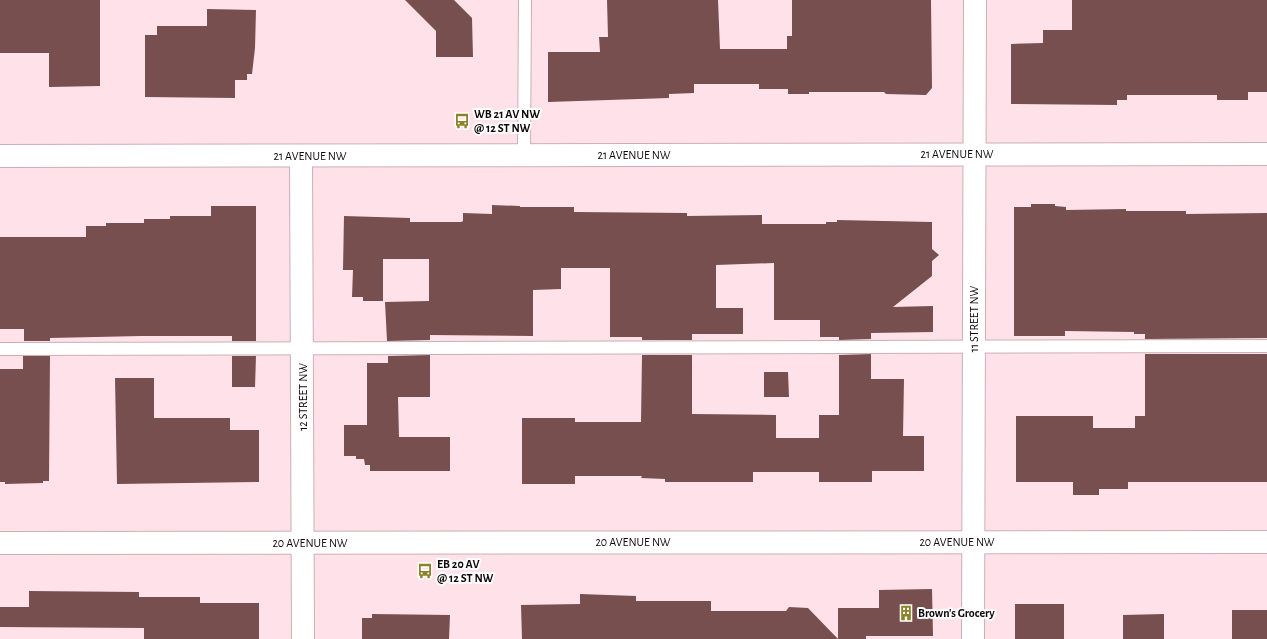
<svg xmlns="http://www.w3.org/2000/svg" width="1267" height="639" font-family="'Alegreya Sans',sans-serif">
	<rect width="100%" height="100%" fill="#fee1e9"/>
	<g fill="#774f4f">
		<polygon points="0,0 100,0 100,86 49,87 49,53 0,53"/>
		<polygon points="405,0 454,0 472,18 473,57 436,57 436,31"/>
		<polygon points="607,0 718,0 720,49 787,49 787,36 792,36 792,0 931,0 932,88 926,95 886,94 884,92 809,92 809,94 788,94 788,89 759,89 759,84 694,84 694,93 669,94 669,98 548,102 548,52 600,52 599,37 608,37"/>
		<polygon points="1072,0 1267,0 1267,92 1248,92 1248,100 1217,100 1217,95 1127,95 1127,100 1117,100 1117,105 1011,104 1011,44 1043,43 1043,30 1072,30"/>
		<polygon points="207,9 256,10 255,48 252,74 247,74 247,80 235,80 235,98 145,97 145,35 157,35 157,26 207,26"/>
		<polygon points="1031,204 1055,204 1055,206 1066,207 1066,210 1126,209 1126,211 1186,211 1186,214 1267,213 1267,338 1145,339 1145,334 1134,334 1134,332 1065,331 1065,336 1014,336 1014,207 1031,207"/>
		<polygon points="492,205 520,206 520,207 574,207 574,212 687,213 687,216 762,215 762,224 826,224 826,222 837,222 837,220 932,222 932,249 939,255 932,261 932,276 893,307 933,306 933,332 871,333 871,339 839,340 839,337 820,337 820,320 774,320 774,263 716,265 716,308 743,308 743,334 692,334 692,340 642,340 642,337 610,337 610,268 561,268 561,289 533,290 533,336 430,335 430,340 387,341 385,302 429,301 429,259 383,259 383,301 363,301 363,297 352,297 353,270 343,270 344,216 410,218 410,222 461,222 463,221 463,213 492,214"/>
		<polygon points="211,206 256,206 256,341 232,341 232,336 141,336 50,338 50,341 24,341 24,329 0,329 0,237 86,237 86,226 106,226 106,223 144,223 144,219 170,219 170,216 211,216"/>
		<polygon points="871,354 871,379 904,379 903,436 924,436 924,471 872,471 872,482 819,482 819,472 753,472 753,482 665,482 665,479 641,478 642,476 575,476 575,484 522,484 522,418 575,418 575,422 641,422 642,355 692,355 692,414 776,415 776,438 819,438 819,415 839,415 839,355"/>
		<polygon points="1145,354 1267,354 1267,482 1128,482 1128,489 1099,489 1099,495 1073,495 1073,482 1016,482 1016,416 1093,416 1093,428 1135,428 1135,416 1145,416"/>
		<polygon points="430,355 430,397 398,397 399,437 450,437 450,471 370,471 370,465 365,465 364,459 356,459 356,456 344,456 344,425 367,425 367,363 388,363 388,356"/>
		<polygon points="23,356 50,356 49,481 43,481 43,483 5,484 5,482 0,482 0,369 23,369"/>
		<polygon points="232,356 256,356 255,387 232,387"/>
		<polygon points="764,372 788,372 789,397 764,397"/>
		<polygon points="115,378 154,378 154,418 230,418 230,430 259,430 259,482 117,484"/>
		<polygon points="932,589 933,636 866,636 866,639 838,639 838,608 879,608 879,590"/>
		<polygon points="29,591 139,592 139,597 200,597 200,603 259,603 259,639 144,639 144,628 0,627 0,607 29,607"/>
		<polygon points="580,594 636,596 636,601 711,601 711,611 786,611 789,607 808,608 838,639 522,639 521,605 580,604"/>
		<rect x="1015" y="604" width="49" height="35"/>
		<rect x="1232" y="610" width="35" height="29"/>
		<polygon points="372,614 450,615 449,639 362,639 362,618 372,618"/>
		<polygon points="1164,614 1164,639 1123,639 1123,615"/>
	</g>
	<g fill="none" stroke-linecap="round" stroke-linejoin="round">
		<g stroke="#cbafb7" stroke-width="14">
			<g id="service">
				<polyline points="524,156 525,0"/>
				<polyline points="0,349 1267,346"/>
			</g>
		</g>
		<g stroke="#cbafb7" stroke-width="24">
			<g id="minor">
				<polyline points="0,156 1267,154"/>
				<polyline points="301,156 303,639"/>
				<polyline points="973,639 975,0"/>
			</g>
		</g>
		<g stroke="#cbafb7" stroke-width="24">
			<polyline id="tertiary" points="0,543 1267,542"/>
		</g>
		<use href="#service" stroke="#fff" stroke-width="12"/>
		<use href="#minor" stroke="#fff" stroke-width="22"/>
		<use href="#tertiary" stroke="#fff" stroke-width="22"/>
	</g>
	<defs>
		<g id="bus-bare" transform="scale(1.2)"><path d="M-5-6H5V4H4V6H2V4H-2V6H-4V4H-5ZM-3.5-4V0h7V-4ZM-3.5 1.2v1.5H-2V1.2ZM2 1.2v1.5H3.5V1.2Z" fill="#8e8128" stroke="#fff" stroke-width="2.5" paint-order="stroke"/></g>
		<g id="building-bare" transform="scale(1.2)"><path d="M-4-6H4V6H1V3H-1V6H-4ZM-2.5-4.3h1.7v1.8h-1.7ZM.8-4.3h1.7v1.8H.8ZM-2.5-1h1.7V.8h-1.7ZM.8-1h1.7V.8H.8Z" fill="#8e8128" stroke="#fff" stroke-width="2.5" paint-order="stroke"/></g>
	</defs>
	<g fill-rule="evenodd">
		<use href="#bus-bare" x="462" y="121"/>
		<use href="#bus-bare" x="425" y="571"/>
		<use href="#building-bare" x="906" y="613"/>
	</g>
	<g text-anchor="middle" stroke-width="4" stroke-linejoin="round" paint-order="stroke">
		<g font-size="12" font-weight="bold" fill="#11080b" stroke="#fff" text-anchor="start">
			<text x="474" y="118">WB 21 AV NW<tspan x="474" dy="14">@ 12 ST NW</tspan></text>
			<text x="437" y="568">EB 20 AV<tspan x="437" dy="14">@ 12 ST NW</tspan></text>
			<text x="918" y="617">Brown's Grocery</text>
		</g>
		<g font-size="12" fill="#11080b" stroke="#fff">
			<text x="957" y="158">21 AVENUE NW</text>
			<text x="634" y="159">21 AVENUE NW</text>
			<text x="310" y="160">21 AVENUE NW</text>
			<text transform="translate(974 319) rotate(-90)" y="4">11 STREET NW</text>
			<text transform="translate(303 397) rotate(-90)" y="4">12 STREET NW</text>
			<text x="633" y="546">20 AVENUE NW</text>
			<text x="957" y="546">20 AVENUE NW</text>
			<text x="310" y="547">20 AVENUE NW</text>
		</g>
	</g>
</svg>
